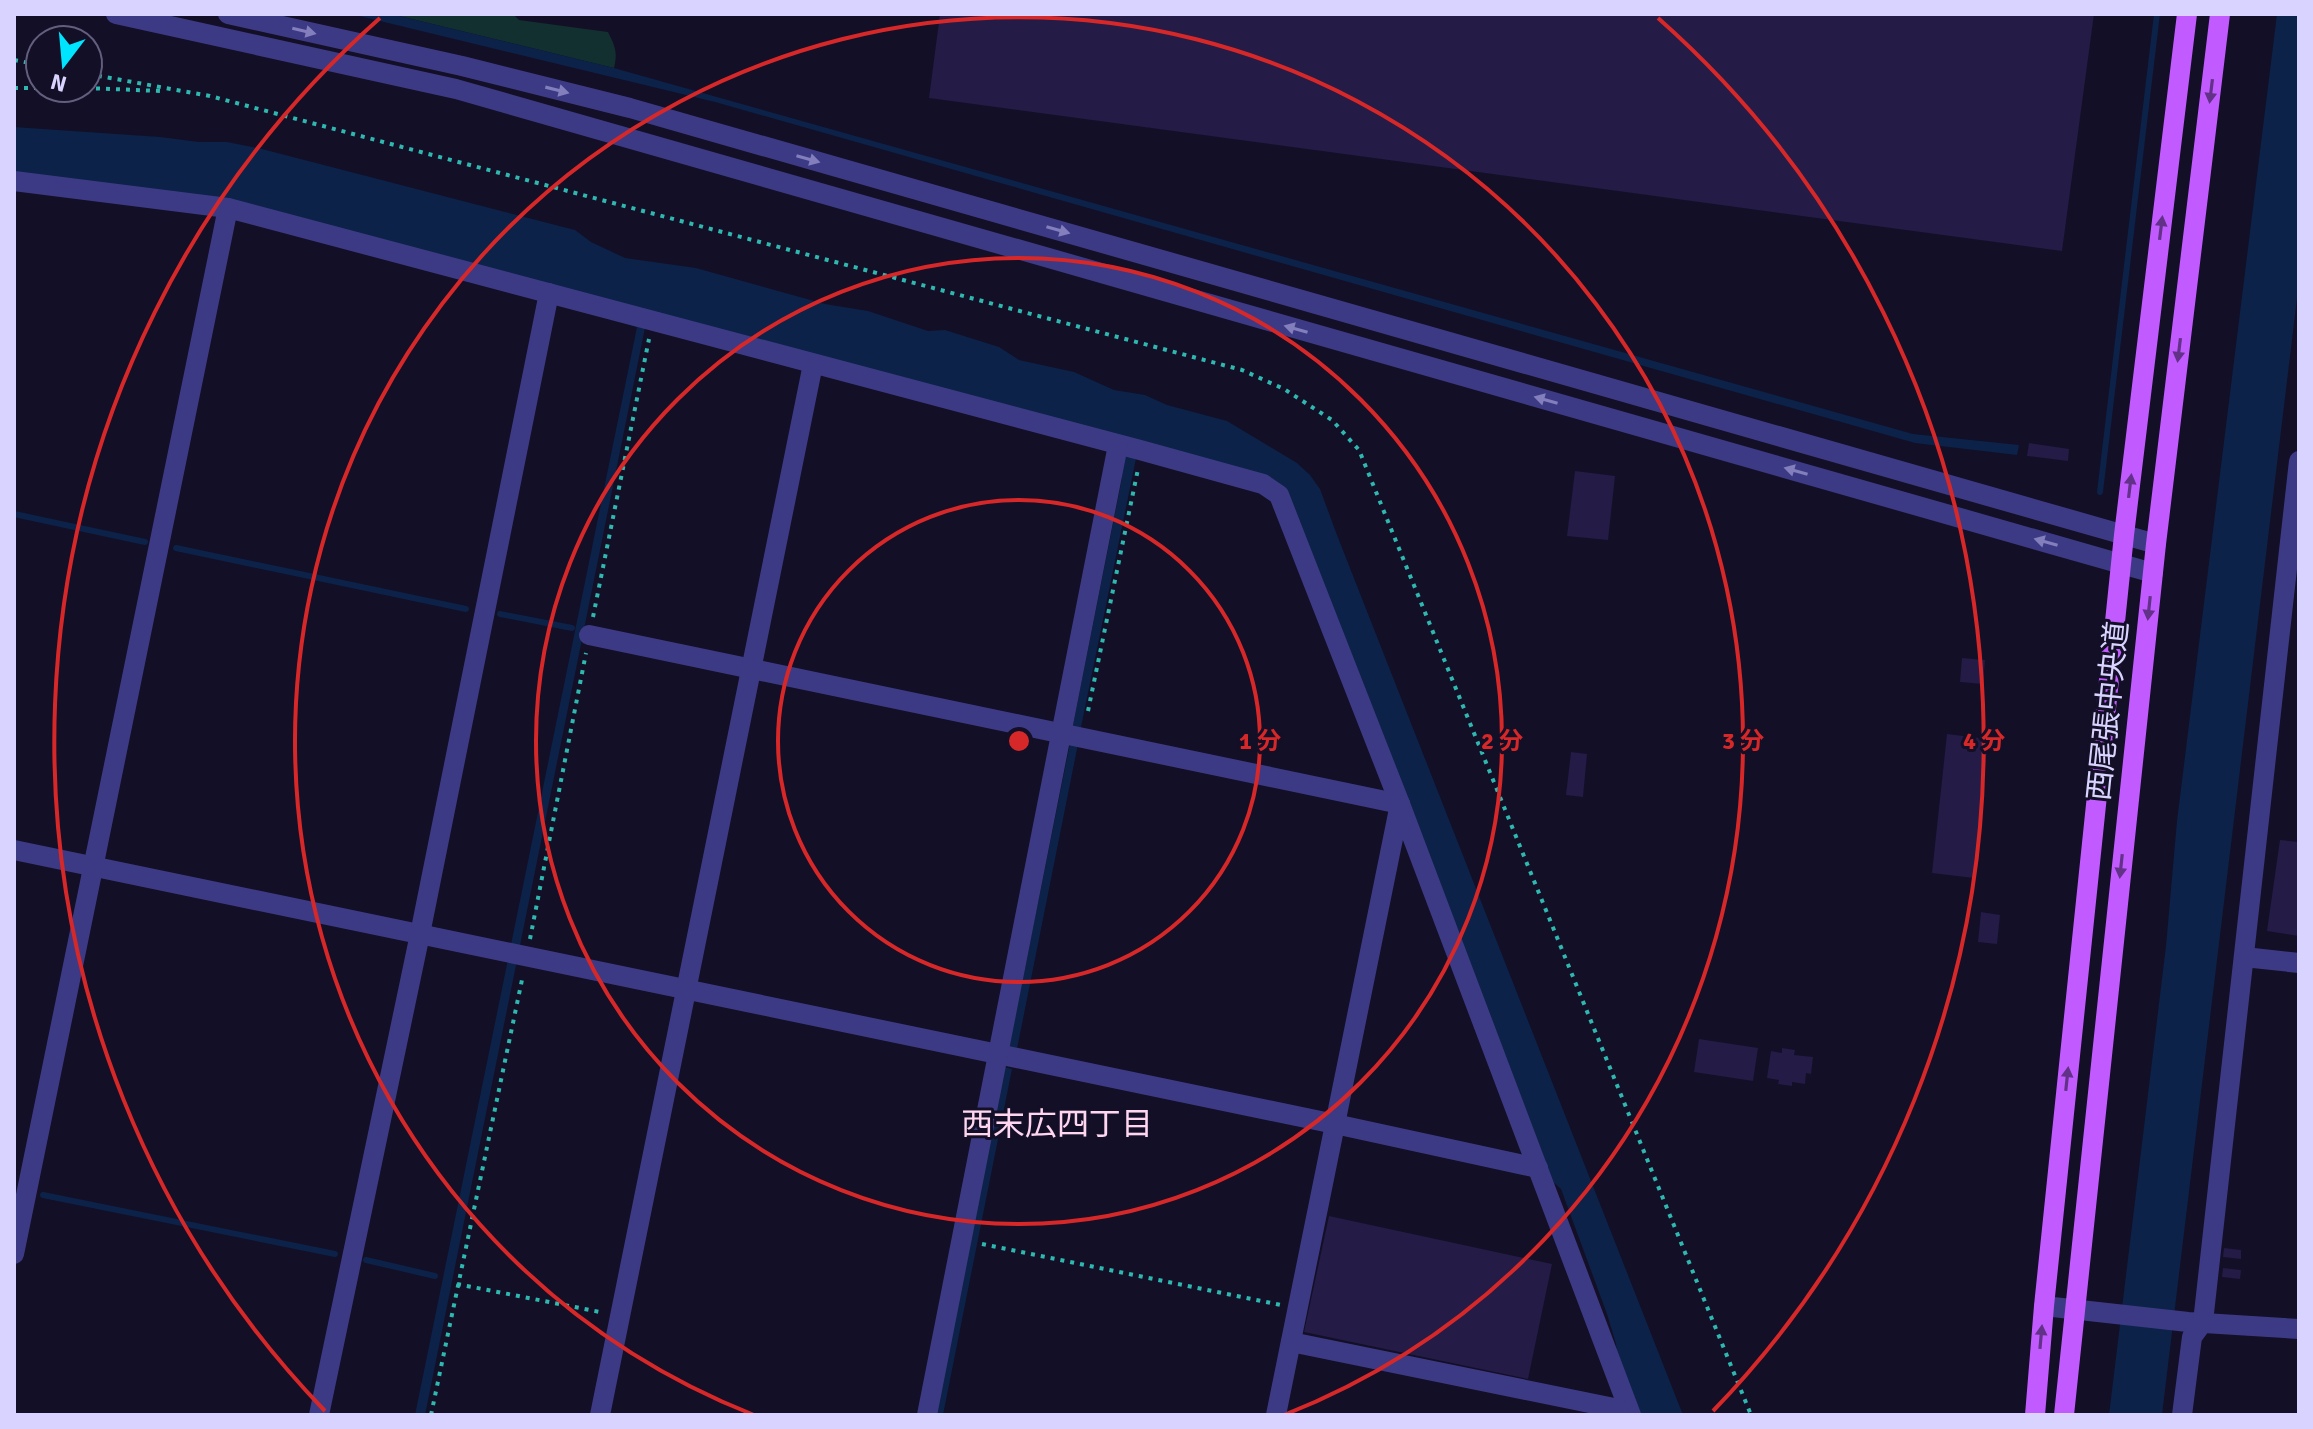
<svg xmlns="http://www.w3.org/2000/svg" width="2313" height="1429" font-family="Signika,'Noto Sans JP',sans-serif">
	<rect width="100%" height="100%" fill="#130f26"/>
	<path fill="#12302f" d="M 391,14 L 513,14 L 519,20 L 608,32 C 615,46 618,52 614,68 Z"/>
	<g fill="#0c2248">
		<polygon points="351,14 391,14 614,68 1913,434 2019,445 2017,455 1915,443 715,102"/>
		<polygon points="2277,14 2299,14 2299,282 2162,1415 2109,1415 2166,946 2177,821"/>
		<polygon points="14,127 160,137 199,142 227,142 262,149 575,230 591,242 625,258 696,268 825,304 868,311 928,331 945,330 999,347 1019,360 1074,372 1114,390 1145,395 1167,405 1227,421 1297,463 1310,475 1320,489 1337,535 1683,1415 1637,1415 1618,1362 1616,1344 1607,1314 1561,1189 1552,1181 1287,495 1139,444 1080,732 1072,730 1122,478 1117,476 1125,440 648,313 425,1415 415,1415 637,327 248,204 14,172"/>
		<polygon points="1070,743 1078,744 1017,1049 1009,1048"/>
		<polygon points="1004,1067 1012,1069 943,1415 934,1415"/>
	</g>
	<g fill="none" stroke-linecap="round" stroke-linejoin="round">
		<g stroke="#0c2248" stroke-width="6">
			<polyline points="2100,492 2157,14"/>
			<polyline points="14,514 145,542"/>
			<polyline points="176,548 466,609"/>
			<polyline points="500,614 572,628"/>
			<polyline points="43,1195 335,1254"/>
			<polyline points="366,1260 435,1276"/>
		</g>
	</g>
	<g fill="#241b47">
		<polygon points="940,14 2094,14 2062,251 929,98"/>
		<polygon points="2029,443 2069,449 2068,461 2027,456"/>
		<polygon points="1575,471 1615,476 1608,540 1567,536"/>
		<polygon points="1962,658 1985,660 1983,684 1960,682"/>
		<polygon points="1947,734 1988,739 1974,878 1932,873"/>
		<polygon points="1571,752 1587,754 1583,797 1566,795"/>
		<polygon points="2280,840 2299,842 2299,936 2267,931"/>
		<polygon points="1981,912 2000,915 1997,944 1978,942"/>
		<polygon points="1699,1039 1758,1048 1753,1081 1694,1072"/>
		<polygon points="1782,1048 1795,1050 1794,1055 1813,1057 1811,1074 1806,1073 1805,1084 1792,1082 1792,1086 1778,1084 1779,1080 1767,1078 1771,1051 1782,1053"/>
		<polygon points="1329,1216 1552,1264 1528,1379 1304,1332"/>
		<polygon points="2224,1248 2241,1250 2241,1259 2223,1257"/>
		<polygon points="2223,1268 2241,1270 2240,1279 2222,1277"/>
	</g>
	<g fill="none" stroke-linecap="round" stroke-linejoin="round">
		<g stroke="#2fb8b0" stroke-width="4" stroke-dasharray="4 6" stroke-linecap="butt">
			<polyline points="14,60 40,65"/>
			<polyline points="88,74 210,96 1242,370 1284,389 1332,420 1359,450 1751,1415"/>
			<polyline points="14,88 40,88"/>
			<polyline points="86,88 161,91"/>
			<polyline points="593,617 649,339"/>
			<polyline points="1088,711 1138,469"/>
			<polyline points="530,939 586,653"/>
			<polyline points="982,1244 1281,1305"/>
			<polyline points="457,1284 600,1312"/>
			<polyline points="431,1415 523,975"/>
		</g>
		<g stroke="#3d3a85" stroke-width="20">
			<polyline points="116,14 456,89 2153,573"/>
			<polyline points="228,14 462,66 630,108 2156,544"/>
			<polyline points="14,181 228,208 1140,450 1263,484 1279,495 1400,804 1631,1415"/>
			<polyline points="589,635 1400,804"/>
			<polyline points="14,850 1335,1124 1538,1168"/>
			<polyline points="2244,957 2299,963"/>
			<polyline points="14,1254 228,208"/>
			<polyline points="2044,1306 2188,1322 2299,1329"/>
			<polyline points="1291,1342 1619,1409"/>
			<polyline points="319,1415 420,934 549,293"/>
			<polyline points="600,1415 813,364"/>
			<polyline points="927,1415 1118,445"/>
			<polyline points="1276,1415 1400,804"/>
			<polyline points="2182,1415 2192,1337 2203,1322 2299,461"/>
		</g>
		<g stroke="#c25bff" stroke-width="20">
			<polyline points="2035,1415 2044,1306 2124,535 2187,14"/>
			<polyline points="2064,1415 2156,544 2220,14"/>
		</g>
	</g>
	<defs><path id="oneway-solid" d="M-6-.8H1V-3.2L6.5 0L1 3.2V.8H-6Z" transform="scale(2)"/></defs>
	<g fill="#837fbc">
		<use href="#oneway-solid" transform="translate(304 31) rotate(13)"/>
		<use href="#oneway-solid" transform="translate(557 90) rotate(14)"/>
		<use href="#oneway-solid" transform="translate(808 159) rotate(16)"/>
		<use href="#oneway-solid" transform="translate(1058 230) rotate(16)"/>
		<use href="#oneway-solid" transform="translate(1296 329) rotate(-164)"/>
		<use href="#oneway-solid" transform="translate(1546 400) rotate(-164)"/>
		<use href="#oneway-solid" transform="translate(1796 471) rotate(-164)"/>
		<use href="#oneway-solid" transform="translate(2046 542) rotate(-164)"/>
	</g>
	<g fill="#623188">
		<use href="#oneway-solid" transform="translate(2211 91) rotate(97)"/>
		<use href="#oneway-solid" transform="translate(2161 228) rotate(-83)"/>
		<use href="#oneway-solid" transform="translate(2179 350) rotate(97)"/>
		<use href="#oneway-solid" transform="translate(2130 486) rotate(-83)"/>
		<use href="#oneway-solid" transform="translate(2149 608) rotate(96)"/>
		<use href="#oneway-solid" transform="translate(2121 866) rotate(96)"/>
		<use href="#oneway-solid" transform="translate(2067 1079) rotate(-84)"/>
		<use href="#oneway-solid" transform="translate(2041 1337) rotate(-85)"/>
	</g>
	<g fill="none" stroke="#d62828" stroke-width="4">
		<circle cx="1019" cy="741" r="241"/>
		<circle cx="1019" cy="741" r="483"/>
		<path d="M754 1415A724 724 0 1 1 1284 1415"/>
		<path d="M325 1411A965 965 0 0 1 380 18M1658 18A965 965 0 0 1 1713 1411"/>
	</g>
	<g text-anchor="middle" stroke-width="6" stroke-linejoin="round" paint-order="stroke">
		<g font-size="30" fill="#d9d4ff" stroke="#130f26">
			<text transform="translate(2108 711) rotate(-84)" y="10">西尾張中央道</text>
		</g>
		<g font-size="32" fill="#ffd6f0" stroke="#130f26">
			<text x="1057" y="1135">西末広四丁目</text>
		</g>
	</g>
	<circle cx="1019" cy="741" r="12" fill="#d62828" stroke="#130f26" stroke-width="4"/>
	<g font-size="24" text-anchor="middle" font-weight="bold" fill="#d62828" stroke="#130f26" stroke-width="6" stroke-linejoin="round" paint-order="stroke">
		<text x="1260" y="749">1 分</text>
		<text x="1502" y="749">2 分</text>
		<text x="1743" y="749">3 分</text>
		<text x="1984" y="749">4 分</text>
	</g>
	<rect width="2313" height="1429" fill="none" stroke="#d9d4ff" stroke-width="32"/>
	<g transform="translate(64 64) rotate(196)"><circle r="38" fill="#130f26" stroke="#625e7d" stroke-width="2"/>
	<path d="M0-6L14 30L0 20L-14 30Z" fill="#00e5ff"/>
	<text y="-12" font-size="22" font-weight="bold" text-anchor="middle" fill="#d9d4ff">N</text>
	</g>
</svg>
